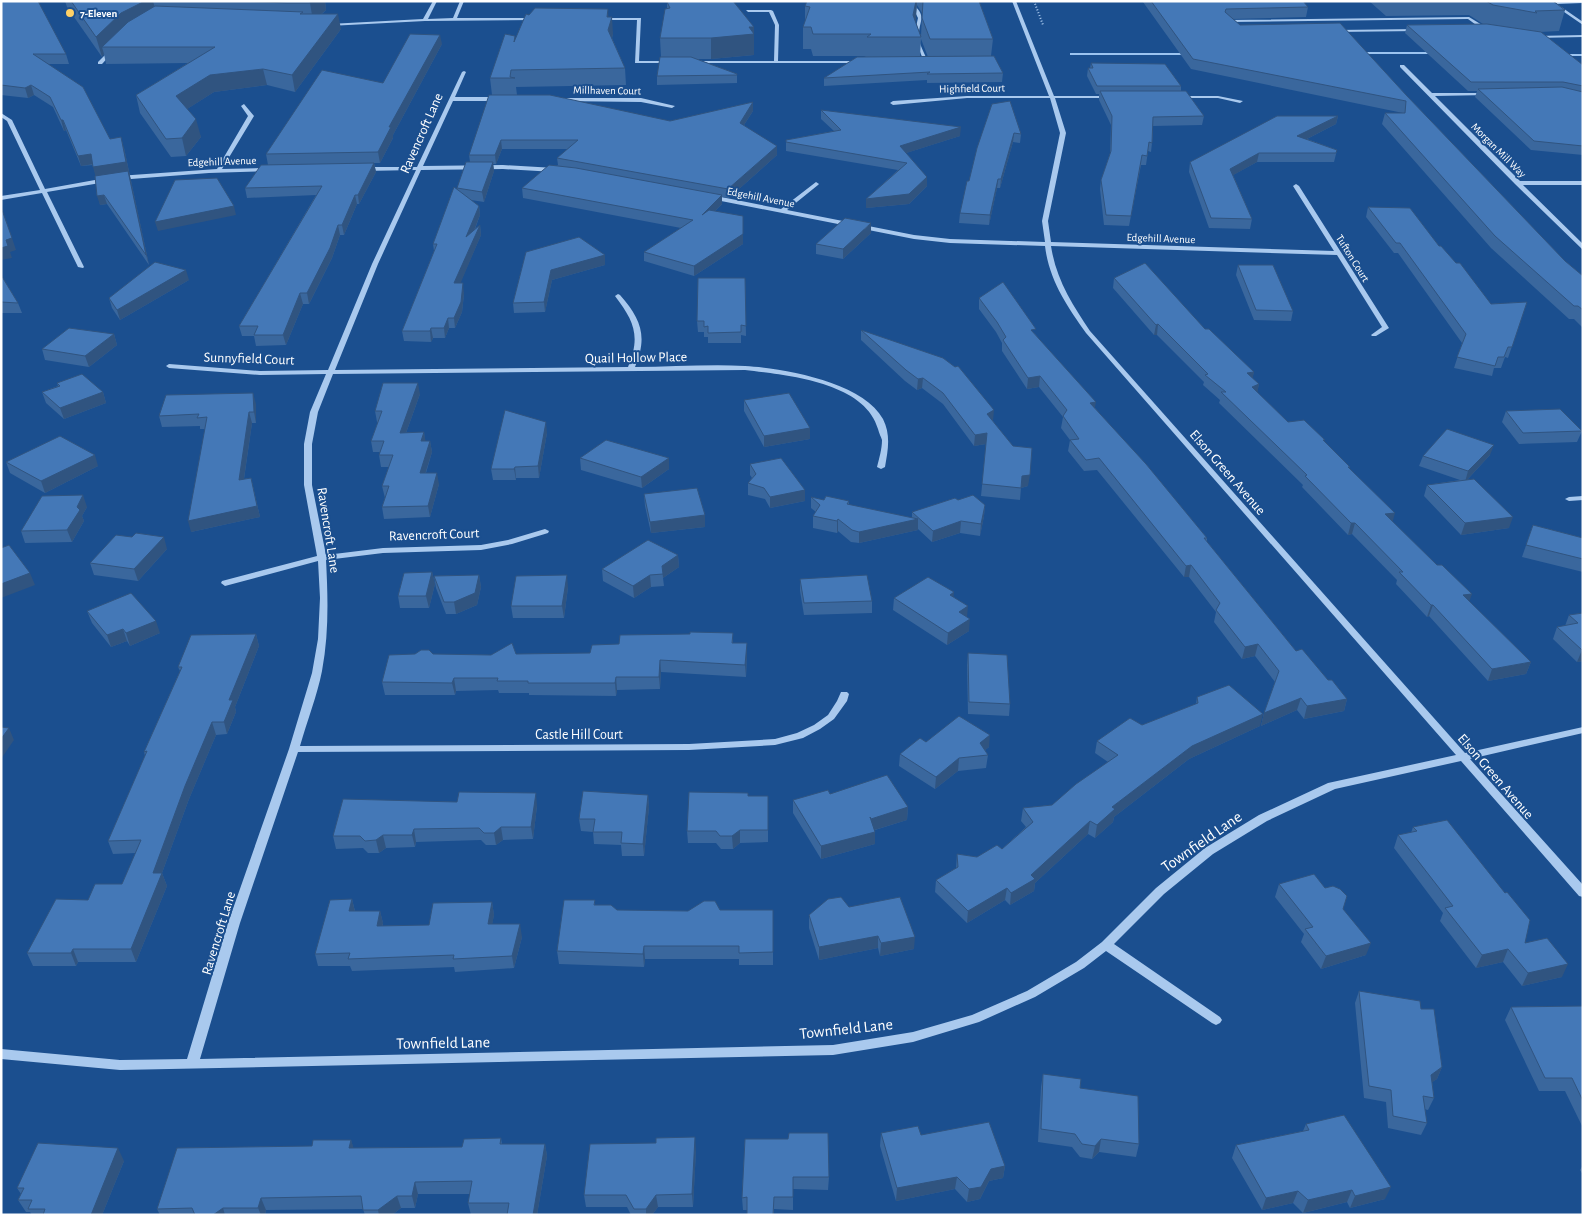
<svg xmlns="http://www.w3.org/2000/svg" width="1584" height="1216" font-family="'Alegreya Sans',sans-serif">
	<rect width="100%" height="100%" fill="#1b4f8f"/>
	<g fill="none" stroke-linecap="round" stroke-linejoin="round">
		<g fill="#9cc4f0" fill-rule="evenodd">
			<polygon points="1357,52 1437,52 1439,53 1437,54 1355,54 1355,53"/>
			<polygon points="1070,53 1192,53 1194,54 1192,55 1070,55"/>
			<polygon points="1560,54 1583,54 1583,56 1558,56 1558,55"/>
		</g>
		<polyline stroke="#a9c9ee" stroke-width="2" stroke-dasharray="1 2" stroke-linecap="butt" points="1034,1 1043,25"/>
		<g fill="#a9c9ee" fill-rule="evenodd">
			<polygon points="433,1 437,1 428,19 453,18 460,1 464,1 457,18 534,18 536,19 534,20 425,21 329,26 327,25 329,24 423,19"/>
			<path d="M 1012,1 L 1016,1 L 1054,96 L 1110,96 L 1112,97 L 1110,98 L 1055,98 L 1066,133 L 1048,221 L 1051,242 L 1334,251 L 1293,186 L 1296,184 L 1299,186 L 1389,328 L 1376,336 L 1372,336 L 1371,335 L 1382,327 L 1337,255 L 1051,246 C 1056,279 1072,304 1090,331 L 1465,753 L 1583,727 L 1583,733 L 1470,759 L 1583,885 L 1583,897 L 1579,896 L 1461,761 L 1335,789 L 1267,821 L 1213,854 L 1164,894 L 1114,944 L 1220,1017 L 1222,1020 L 1220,1023 L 1216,1025 L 1212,1023 L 1106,951 L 1084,968 L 1035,997 L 979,1022 L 913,1042 L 833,1055 L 120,1070 L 1,1059 L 1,1049 L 120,1060 L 187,1059 L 228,923 L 289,749 L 312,673 L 318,639 L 320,598 L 318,561 L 225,586 L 221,583 L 222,581 L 317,556 L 304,485 L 304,444 L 310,412 L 326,374 L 260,375 L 169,368 L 166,366 L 169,364 L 260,371 L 328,370 L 372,264 L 416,170 L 363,171 L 360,169 L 363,167 L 417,167 L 462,72 L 464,71 L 466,72 L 455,97 L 498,97 L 501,99 L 498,101 L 453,101 L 423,166 L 503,165 L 555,168 L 558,170 L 555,172 L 503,169 L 421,170 L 378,264 L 335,370 L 628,367 C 641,336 634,321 615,296 L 618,294 L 620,295 C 641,319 648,336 635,367 C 671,367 709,364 745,366 C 783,368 863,382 883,419 C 891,435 888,450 885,467 L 881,469 L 877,467 C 879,459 882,449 882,440 C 881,437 879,433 878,429 C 865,382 786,375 745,370 L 333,374 L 318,412 L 312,444 L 312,485 L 326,555 L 383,548 L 481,545 L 508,540 L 545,529 L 549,531 L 548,533 L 512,544 L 481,550 L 383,553 L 326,560 C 328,597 329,634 322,671 C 317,696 307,721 300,746 L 689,744 L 775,739 L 797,733 L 814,725 L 828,715 L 837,701 L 841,692 L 847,692 L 849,694 L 847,701 L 834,719 L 820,729 L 803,738 L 775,745 L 689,750 L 298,752 L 240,923 L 200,1059 L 833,1045 L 913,1032 L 972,1015 L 1027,991 L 1076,962 L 1102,942 L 1156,888 L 1205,848 L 1259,815 L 1328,783 L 1456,755 L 1086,333 C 1067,306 1049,280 1045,246 L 950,243 L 914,239 L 711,199 L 708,197 L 711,195 L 781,209 L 816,182 L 819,184 L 818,185 L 787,210 L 914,235 L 950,239 L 1045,242 L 1042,221 L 1060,133 L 1050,98 L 967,98 L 893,105 L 890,103 L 893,101 L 967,96 L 1049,96 Z"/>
			<polygon points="1583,1 1583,3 1557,4 1583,22 1583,25 1551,3 1553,2"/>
			<path d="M 914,5 C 927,17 919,21 919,35 C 918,43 925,54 928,62 L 926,63 L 924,62 L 914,36 L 918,18 L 912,6 Z"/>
			<polygon points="746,10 771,10 773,11 779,25 778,61 859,61 861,62 859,63 690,63 690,61 774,61 775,25 769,12 748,12"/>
			<polygon points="1469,17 1487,28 1487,30 1483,30 1468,19 1231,22 1229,24 1225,21 1227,20"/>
			<polygon points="600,18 641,18 639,61 669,61 671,62 669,63 635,63 637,20 602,20"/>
			<polygon points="1420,29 1418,31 1336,32 1334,31 1336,30"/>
			<polygon points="1583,35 1583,37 1536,38 1534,37 1536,36"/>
			<polygon points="110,50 114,51 102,64 98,64 98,62"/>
			<polygon points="1400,65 1404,65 1432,93 1490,93 1490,94 1488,95 1435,96 1520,181 1583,181 1583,185 1523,185 1583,244 1583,250 1515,184 1400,67"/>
			<polygon points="1178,96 1218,96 1243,101 1240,103 1218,98 1176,98 1176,96"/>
			<polygon points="561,98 641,98 675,106 672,108 641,102 559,101 559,99"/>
			<polygon points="244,104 254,116 222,169 268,168 271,170 270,171 209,173 118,180 115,178 118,176 217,169 248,116 241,106"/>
			<polygon points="1,113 12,120 45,189 106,178 109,180 106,182 47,192 84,267 83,268 78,267 42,193 1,200 1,196 40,190 7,121 1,117"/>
			<polygon points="1583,496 1583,500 1569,501 1565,499 1569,497"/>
		</g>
	</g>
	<g fill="#3a679d" fill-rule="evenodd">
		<polygon points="1,1 66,54 69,64 48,64 110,139 124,148 149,265 107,204 100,205 96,176 93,165 81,166 66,130 64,131 53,107 34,95 28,98 1,95"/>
		<polygon points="65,1 325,1 326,10 322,14 341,29 295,92 267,85 214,92 187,109 201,137 186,156 171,157 140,113 136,95 188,63 106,64 104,54 102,57 67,7"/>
		<path d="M 807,1 L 979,1 L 993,39 L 991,56 L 1003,73 L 1002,82 L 927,83 L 927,80 L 824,86 L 824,78 L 866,56 L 813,56 L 811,49 L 803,49 L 803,27 L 805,23 L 805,6 ZM 917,5 L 922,13 L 921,36 L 915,21 ZM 921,39 L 928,57 L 920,57 Z"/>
		<polygon points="1143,1 1303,1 1308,7 1306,17 1233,19 1240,25 1407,96 1565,261 1583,276 1583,328 1574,319 1569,319 1491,248 1382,124 1385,113 1403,113 1191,69 1143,2"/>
		<polygon points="1369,1 1553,1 1565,10 1559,31 1540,32 1583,65 1583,155 1531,150 1475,97 1477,91 1468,91 1405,33 1407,25 1483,24 1469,15 1386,16"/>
		<polygon points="667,2 754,27 754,55 711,59 697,59 737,74 737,83 657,85 657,76 661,57 660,38 667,8"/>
		<polygon points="608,9 608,17 613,34 612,38 625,68 626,85 516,87 517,95 670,121 753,102 753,111 744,125 777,155 729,198 722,197 722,204 715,211 743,244 694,276 644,261 644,252 681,228 523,198 522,188 558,165 557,158 568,149 502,149 496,164 493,164 494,171 484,202 471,200 479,206 480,215 475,229 480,225 481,235 460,283 464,294 462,312 455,328 449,328 445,338 433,338 431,342 404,341 402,331 434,251 433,244 457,189 457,188 470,162 469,155 492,95 490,78 515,36 515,39"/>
		<polygon points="442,44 393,135 393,138 380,163 374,163 376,172 359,204 357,204 344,235 340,235 332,258 309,304 303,304 286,345 256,346 254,336 242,336 239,326 316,195 247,198 245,188 268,165 266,154 383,83"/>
		<polygon points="1091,63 1181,86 1181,91 1204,116 1202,125 1153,126 1152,143 1151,152 1148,151 1146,165 1141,165 1129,226 1104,225 1100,189 1101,180 1110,154 1111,125 1099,100 1099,94 1096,94 1087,76 1088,68 1090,68"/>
		<polygon points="992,104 1021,134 1020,143 1013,142 1000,188 997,188 989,225 959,223 960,213"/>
		<polygon points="821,110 960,136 906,153 927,186 909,204 866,208 866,199 898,170 786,151 786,140 834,131 821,119"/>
		<polygon points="1338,116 1336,124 1307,139 1337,150 1334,162 1257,162 1233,175 1252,219 1250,229 1209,228 1189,172 1190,162"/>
		<polygon points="1368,207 1439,246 1491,304 1527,302 1508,358 1505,357 1501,368 1494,368 1492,376 1454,368 1462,343 1398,253 1394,253 1366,217"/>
		<polygon points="871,233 843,259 816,254 816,244"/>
		<polygon points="526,252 605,265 552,280 545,312 514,313 513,303"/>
		<polygon points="1238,265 1293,311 1291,321 1254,320 1236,275"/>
		<polygon points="1,275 18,303 22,313 1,313"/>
		<polygon points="745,278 746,336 741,335 741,343 708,343 708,337 704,337 704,332 698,332 697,321"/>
		<polygon points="1114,278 1205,329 1254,372 1252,378 1259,384 1257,392 1288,422 1324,442 1350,467 1349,468 1393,522 1469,601 1531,662 1526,674 1488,681 1429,616 1427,617 1396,584 1397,580 1352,534 1348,535 1302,487 1303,485 1219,403 1220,400 1203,385 1204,382 1157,335 1154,335 1113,288"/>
		<polygon points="189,280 120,320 112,308 109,298"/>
		<polygon points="979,298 1035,334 1095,408 1207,538 1207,542 1296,651 1347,699 1344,711 1304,719 1297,710 1261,726 1264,713 1275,682 1255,656 1242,659 1214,622 1216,612 1189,577 1184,577 1097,470 1084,471 1068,451 1070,440 1061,428 1063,417 1039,387 1027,389 1002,351 1002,343 996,332 979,309"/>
		<polygon points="861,330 993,421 1028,486 1021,488 1020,500 981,496 986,444 974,446 943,404 922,388 917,390 905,381 861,340"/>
		<polygon points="114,334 117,345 89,367 45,360 42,349"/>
		<polygon points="57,383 103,392 106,403 64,419 46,403 42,392 58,386"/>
		<polygon points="420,394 406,433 424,432 425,441 430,441 432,452 426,473 439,484 430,517 384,519 382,507 385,498 382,486 389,467 381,467 379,455 380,452 373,452 371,441 378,422 377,422 375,411"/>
		<polygon points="744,400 810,439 764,447 744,411"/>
		<polygon points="256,404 256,423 252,423 244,479 251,478 260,517 191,532 205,429 200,429 200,426 162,427 159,416"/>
		<polygon points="1506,411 1582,431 1577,442 1519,444 1502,422"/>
		<polygon points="547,433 539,478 516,478 516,480 493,480 491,469"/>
		<polygon points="1490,455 1467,480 1509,528 1461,535 1424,496 1427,485 1460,480 1419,466 1423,456"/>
		<polygon points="580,458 669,458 669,469 642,488 581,470"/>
		<polygon points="6,462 98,466 45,493 10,473"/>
		<polygon points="750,464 805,501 770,508 765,499 748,495 748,483 752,478 750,475"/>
		<polygon points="644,494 705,515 705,527 651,533 645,506"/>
		<polygon points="811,497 824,500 849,501 849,505 912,518 912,512 958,500 985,505 984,516 980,536 960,533 932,542 918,529 918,530 859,543 851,542 838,531 837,533 813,528 813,516 816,512 811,508"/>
		<polygon points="87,507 82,516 84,521 72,542 25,543 21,531"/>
		<polygon points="1533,525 1583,538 1583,572 1522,557"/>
		<polygon points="167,549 138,581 94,575 90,563"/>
		<polygon points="678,555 679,567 663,578 664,586 651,587 634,598 603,581 602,569"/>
		<polygon points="432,572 435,584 429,608 400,608 398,596"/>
		<polygon points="479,575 481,587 477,605 456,614 446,614 436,588 434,576"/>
		<polygon points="800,579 872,601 872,613 804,615 800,591"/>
		<polygon points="568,587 564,618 513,618 511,606"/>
		<polygon points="954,597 967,617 969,631 947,645 893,610 894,598"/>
		<polygon points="87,611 160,633 130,646 127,641 111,647 92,623"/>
		<polygon points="1583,613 1583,661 1577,662 1553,639 1557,627 1565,626 1569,615"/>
		<polygon points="733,633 733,643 747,655 746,677 661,672 660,689 617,690 616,696 529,695 529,693 499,693 498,690 456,691 455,695 385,695 382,682 433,654 491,655 590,653 619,644 690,634"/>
		<polygon points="256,634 259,646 235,707 236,712 227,734 216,735 189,799 162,873 167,886 136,962 78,962 76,966 33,966 27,953 88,900 122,884 136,853 113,854 108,841 145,756 144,752 180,671 178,667"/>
		<polygon points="968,653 1010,704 1009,716 968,714 967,665"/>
		<polygon points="1197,697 1260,726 1189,759 1114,817 1113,822 1095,838 1088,834 1035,883 1034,891 1010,905 1005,900 967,923 935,892 936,880 956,868 957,854 977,857 1002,849 1026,827 1021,821 1023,808 1052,805 1108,762 1095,753 1097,741 1142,725 1196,704"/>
		<polygon points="926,742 989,747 985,750 988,755 986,768 958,771 935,789 899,766 900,754"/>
		<polygon points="830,794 908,807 907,820 875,830 875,844 821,859 793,813 793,800"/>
		<polygon points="648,795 649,807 644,856 622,856 621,845 594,844 593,832 581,831 579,819"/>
		<polygon points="748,796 768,796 768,842 740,843 733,849 721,849 716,843 688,843 687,831"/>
		<polygon points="537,806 533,839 503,840 496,845 486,845 481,840 416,842 415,847 386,848 379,853 368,853 363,848 336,849 333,836"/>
		<polygon points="1413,827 1525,943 1562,977 1522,986 1503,962 1476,968 1440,921 1443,913 1394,848 1398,835 1411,833"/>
		<polygon points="1279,884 1325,888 1343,909 1366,955 1321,969 1301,942 1304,934 1275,897"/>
		<polygon points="352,899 355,911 380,911 383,923 383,926 429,925 492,902 494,915 492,924 522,937 514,968 455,972 454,967 352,971 350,966 318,966 315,954"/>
		<polygon points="595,900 595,905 617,910 688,911 773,910 773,965 739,965 739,959 645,959 644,967 559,964 557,951"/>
		<polygon points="849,907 914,949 880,956 878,948 819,960 809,928 809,915"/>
		<polygon points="1359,991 1421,1009 1442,1067 1437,1079 1432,1082 1434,1098 1428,1110 1424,1109 1427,1123 1421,1135 1388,1128 1386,1102 1364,1098 1355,1003"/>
		<polygon points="1583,1006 1583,1128 1565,1091 1539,1091 1505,1020 1511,1007"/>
		<polygon points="1043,1074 1080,1088 1139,1144 1136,1157 1099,1152 1092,1159 1080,1157 1072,1147 1038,1142 1041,1087"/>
		<polygon points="1306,1124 1385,1199 1350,1208 1347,1202 1303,1213 1293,1203 1262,1210 1232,1158 1236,1145 1303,1131"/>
		<polygon points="881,1133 921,1135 1005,1166 1003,1178 989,1181 980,1199 967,1202 955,1189 896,1201 880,1146"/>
		<polygon points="501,1138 502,1144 545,1144 547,1156 537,1215 471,1215 468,1203 470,1194 418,1194 415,1208 401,1208 392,1215 365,1215 363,1209 266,1210 265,1215 160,1215 157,1209 312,1146 351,1140 353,1148 462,1147"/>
		<polygon points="745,1139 829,1177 828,1190 793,1189 793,1210 774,1209 774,1215 747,1215 747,1210 743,1210 742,1198"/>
		<polygon points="696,1150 693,1207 658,1207 652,1215 631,1215 627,1207 586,1207 584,1195"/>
		<polygon points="124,1161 102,1215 32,1215 30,1212 26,1212 18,1200 21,1194 17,1188"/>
		<polygon points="1583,1165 1583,1175 1580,1170"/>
	</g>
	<g fill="#305480">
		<polygon points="145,1 153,1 157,16 102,47 104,54 102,57 96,37 121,13"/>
		<polygon points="311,1 325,1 326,10 313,21 310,3"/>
		<polygon points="916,1 917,1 916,18 912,37 913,15"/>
		<polygon points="608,9 609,25 612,17 613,34 610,47 607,17"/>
		<polygon points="338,14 341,29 295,92 292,75"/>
		<polygon points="749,27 754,27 754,55 711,59 711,38"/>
		<polygon points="440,35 442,44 393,135 393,138 380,163 378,152 389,127"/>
		<polygon points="263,69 267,85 214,92 181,113 176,96 210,75"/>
		<polygon points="31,85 34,95 28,98 25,88"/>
		<polygon points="753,102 753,111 740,131 740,123"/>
		<polygon points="1338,116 1336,124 1295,145 1297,136"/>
		<polygon points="196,119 201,137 186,156 182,138"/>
		<polygon points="61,120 63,120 66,130 64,131"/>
		<polygon points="961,127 960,136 900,155 900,146"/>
		<polygon points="1014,133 1013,142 1000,188 1001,179"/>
		<polygon points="121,137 124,148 149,265 146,255 96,178 93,167"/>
		<polygon points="501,140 502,149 496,164 495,155"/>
		<polygon points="777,146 777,155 729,198 728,189"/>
		<polygon points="1259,153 1257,162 1228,178 1230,169"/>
		<polygon points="91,154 94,164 81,166 78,156"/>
		<polygon points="493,162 494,171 484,202 482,192"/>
		<polygon points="374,163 376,172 359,204 358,195"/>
		<polygon points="927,177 927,186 909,204 866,208 866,199"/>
		<polygon points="998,179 997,188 989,225 990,215"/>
		<polygon points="104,195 107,204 100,205 97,196"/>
		<polygon points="355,195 357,204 344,235 342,225"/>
		<polygon points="722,195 722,204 702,224 702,215"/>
		<polygon points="234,206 236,215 158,231 155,222"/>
		<polygon points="479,206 480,215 468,246 466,237"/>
		<polygon points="871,223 871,233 843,259 843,249"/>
		<polygon points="338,225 340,235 332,258 309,304 307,293"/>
		<polygon points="480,225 481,235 456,294 454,283"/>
		<polygon points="743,234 743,244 694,276 694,266"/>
		<polygon points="12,238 16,250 10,252 12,258 1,260 1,248 6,240"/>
		<polygon points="605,255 605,265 552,280 545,312 544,302 551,270"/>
		<polygon points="186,270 189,280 120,320 117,310"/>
		<polygon points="463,283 464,294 462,312 455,328 454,318"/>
		<polygon points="300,293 303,304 286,345 283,335"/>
		<polygon points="448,318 449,328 445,338 444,328"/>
		<polygon points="1158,324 1157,335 1154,335 1156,325"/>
		<polygon points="431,328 433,338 431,342 430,331"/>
		<polygon points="114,334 117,345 89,367 85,356"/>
		<polygon points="1254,372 1252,382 1247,373"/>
		<polygon points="1040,376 1039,387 1027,389 1028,378"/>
		<polygon points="923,378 922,388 917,390 918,379"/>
		<polygon points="418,383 420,394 402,444 400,433"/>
		<polygon points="1259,384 1257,395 1252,387"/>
		<polygon points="103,392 106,403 64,419 60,408"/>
		<polygon points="253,393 256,404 256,423 254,412"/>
		<polygon points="1096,402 1094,413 1090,403"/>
		<polygon points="994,410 993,421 987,414"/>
		<polygon points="249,412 252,423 242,492 239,480"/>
		<polygon points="546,422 547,433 539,478 538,466"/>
		<polygon points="810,428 810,439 764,447 764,436"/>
		<polygon points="424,432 426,444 421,441"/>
		<polygon points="987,433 986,444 974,446 975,435"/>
		<polygon points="430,441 432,452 422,484 420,473"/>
		<polygon points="1494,445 1490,455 1465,482 1468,471"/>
		<polygon points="95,455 98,466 45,493 41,481"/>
		<polygon points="669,458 669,469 642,488 641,477"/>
		<polygon points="515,467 516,478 516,480 514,469"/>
		<polygon points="437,473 439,484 430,517 428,506"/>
		<polygon points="1030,475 1028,486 1021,488 1022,476"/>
		<polygon points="251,478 260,517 191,532 188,521"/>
		<polygon points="805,490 805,501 770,508 770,497"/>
		<polygon points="83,495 87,507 82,516 84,521 72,542 67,530 77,507"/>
		<polygon points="985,505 984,516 980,536 981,524"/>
		<polygon points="1395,513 1392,524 1385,514"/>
		<polygon points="705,515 705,527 651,533 650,522"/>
		<polygon points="1513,517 1509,528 1461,535 1465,523"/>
		<polygon points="838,519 838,531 837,533 837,521"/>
		<polygon points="918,519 918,530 859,543 859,532"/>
		<polygon points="961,521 960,533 932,542 933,531"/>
		<polygon points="1351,523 1355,523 1352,534 1348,535"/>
		<polygon points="164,537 167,549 138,581 134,569"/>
		<polygon points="678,555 679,567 663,578 662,566"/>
		<polygon points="1191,565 1189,577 1184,577 1186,566"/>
		<polygon points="432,572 435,584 429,608 426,596"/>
		<polygon points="30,573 35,585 1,598 1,584"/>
		<polygon points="479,575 481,587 477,605 456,614 454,602"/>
		<polygon points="567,575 568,587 564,618 562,606"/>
		<polygon points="650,575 651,587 634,598 633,586"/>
		<polygon points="954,592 953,604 950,595"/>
		<polygon points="1472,594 1468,605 1463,595"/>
		<polygon points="1431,605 1433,605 1429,616 1427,617"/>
		<polygon points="968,606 967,618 959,612"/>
		<polygon points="970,619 969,631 947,645 948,633"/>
		<polygon points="156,621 160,633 130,646 126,633"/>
		<polygon points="123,629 127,641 111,647 107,635"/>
		<polygon points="256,634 259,646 235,707 236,712 227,734 224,722 229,700"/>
		<polygon points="747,643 747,655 746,677 745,665"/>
		<polygon points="1258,644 1255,656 1242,659 1245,647"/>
		<polygon points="1582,650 1583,661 1577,662"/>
		<polygon points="660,660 661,672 660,689 659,677"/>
		<polygon points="1531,662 1526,674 1488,681 1492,669"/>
		<polygon points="616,677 617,690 616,696 615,683"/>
		<polygon points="454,678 456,691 455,695 452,683"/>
		<polygon points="1301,698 1297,710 1261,726 1264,713"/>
		<polygon points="1347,699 1344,711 1304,719 1307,706"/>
		<polygon points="1263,714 1260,726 1189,759 1114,817 1113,822 1095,838 1097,825 1112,807 1192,746"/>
		<polygon points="212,722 216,735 189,799 162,873 167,886 136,962 131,949 153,873 185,786"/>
		<polygon points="9,728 14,740 1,759 1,739"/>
		<polygon points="990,735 989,747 979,755 980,743"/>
		<polygon points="959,758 958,771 935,789 936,777"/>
		<polygon points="536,793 537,806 533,839 531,827"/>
		<polygon points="648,795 649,807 644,856 643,844"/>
		<polygon points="908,807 907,820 871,831 871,819"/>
		<polygon points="1090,821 1088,834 1035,883 1034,891 1010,905 1011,893"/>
		<polygon points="501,827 503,840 496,845 494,833"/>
		<polygon points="414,829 416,842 415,847 412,835"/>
		<polygon points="740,830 740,843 733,849 732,836"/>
		<polygon points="875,832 875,844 821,859 821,846"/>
		<polygon points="383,835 386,848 379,853 376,840"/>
		<polygon points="1007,888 1005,900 967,923 968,911"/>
		<polygon points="352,899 355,912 349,911"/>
		<polygon points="492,902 494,915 490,937 488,924"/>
		<polygon points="380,911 383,923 380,939 377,926"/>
		<polygon points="520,924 522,937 514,968 512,956"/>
		<polygon points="878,936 878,948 819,960 819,947"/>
		<polygon points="915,937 914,949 880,956 881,943"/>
		<polygon points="1371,943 1366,955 1321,969 1326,956"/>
		<polygon points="644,946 645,959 644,967 643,954"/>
		<polygon points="73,949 78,962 76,966 71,953"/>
		<polygon points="1508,949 1503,962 1476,968 1482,955"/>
		<polygon points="1568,964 1562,977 1522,986 1528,973"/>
		<polygon points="1442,1067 1437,1079 1425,1087 1431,1075"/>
		<polygon points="695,1137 696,1150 693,1207 692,1194"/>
		<polygon points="1101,1139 1099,1152 1092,1159 1095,1146"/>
		<polygon points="351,1140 355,1152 349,1148"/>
		<polygon points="545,1144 547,1156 537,1215 533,1215"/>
		<polygon points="118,1148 124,1161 102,1215 91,1215"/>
		<polygon points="1005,1166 1003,1178 989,1181 980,1199 967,1202 969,1189 991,1169"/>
		<polygon points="957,1177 955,1189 896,1201 897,1188"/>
		<polygon points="415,1182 418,1194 415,1208 412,1196"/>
		<polygon points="1391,1187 1385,1199 1350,1208 1355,1196"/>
		<polygon points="1352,1190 1347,1202 1303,1213 1308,1200"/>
		<polygon points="1298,1191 1293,1203 1262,1210 1266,1198"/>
		<polygon points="656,1195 658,1207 652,1215 646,1215 646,1209"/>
		<polygon points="397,1196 401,1208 392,1215 379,1215 378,1210"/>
		<polygon points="261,1198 266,1210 265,1215 261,1215 258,1208"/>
		<polygon points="223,1208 225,1215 213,1215"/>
	</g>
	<g fill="#4478b7" stroke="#305480">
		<polygon points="1,1 38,1 66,54 33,54 83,87 110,139 121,137 126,162 93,167 91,154 78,156 63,120 61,120 50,97 31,85 25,88 1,85"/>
		<polygon points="71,1 145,1 121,13 96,37"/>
		<polygon points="239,1 311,1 310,3 287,3"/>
		<polygon points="672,1 733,1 754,27 749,27 754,34 711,38 660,38 665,9 670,8 667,2"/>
		<polygon points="807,1 916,1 913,15 921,37 867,37 871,34 813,34 811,27 803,27 810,7 805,6"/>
		<polygon points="923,1 979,1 993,39 930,39 922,18"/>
		<polygon points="1151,1 1303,1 1308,7 1226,9 1225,12 1240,25 1340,23 1407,96 1565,261 1583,276 1583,310 1578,306 1574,306 1495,236 1385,113 1405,113 1406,101 1193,59"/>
		<polygon points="1486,1 1553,1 1565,10 1535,11 1537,13 1493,5"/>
		<polygon points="155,6 303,12 300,14 338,14 292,75 263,69 210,75 176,96 196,119 182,138 166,139 136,95 215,47 102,47 128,22"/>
		<polygon points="535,8 608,9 607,17 612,17 608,30 625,68 511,70 510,77 515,78 490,78 505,34 515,36 514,42 526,14 529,15"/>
		<polygon points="1487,24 1541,32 1583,65 1583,86 1563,82 1471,82 1407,25"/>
		<polygon points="410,34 440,35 389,127 391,127 378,152 266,154 322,70 383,83"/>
		<polygon points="994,56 1003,73 927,74 930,72 824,78 857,57"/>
		<polygon points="660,57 691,57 737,74 737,75 657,76"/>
		<polygon points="1091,63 1165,64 1181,86 1097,86 1088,68 1093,68"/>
		<polygon points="1562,87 1583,92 1583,146 1534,141 1478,89"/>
		<polygon points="1100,91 1186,91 1204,116 1153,117 1152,143 1149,142 1147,156 1142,155 1131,216 1106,215 1101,180 1111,151 1112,116"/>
		<polygon points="489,95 550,95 670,121 753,102 740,123 777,146 728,189 557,158 578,140 501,140 495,155 469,155"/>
		<polygon points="1010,101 1021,134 1014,133 1001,179 998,179 990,215 960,213 967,181 969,181 977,148 992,104"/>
		<polygon points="821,110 961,127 900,146 927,177 909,194 866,199 907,163 786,142 786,140 841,130"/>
		<polygon points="1277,116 1338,116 1297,136 1337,150 1336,153 1259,153 1230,169 1252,219 1211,218 1190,162"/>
		<polygon points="466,162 493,162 482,192 457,188"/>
		<polygon points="374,163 358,195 355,195 342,225 338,225 330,248 307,293 300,293 283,335 254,335 258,326 239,326 322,186 245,188 261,165"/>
		<polygon points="549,165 576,168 722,195 702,215 709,210 743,216 743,234 694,266 644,252 693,220 522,188"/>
		<polygon points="128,171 146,255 104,195 97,196 95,176"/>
		<polygon points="217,178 234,206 155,222 175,180"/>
		<polygon points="454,187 479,206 466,237 480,225 454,283 463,283 461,302 454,318 448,318 444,328 431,328 430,331 402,331 437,244 433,244"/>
		<polygon points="1,207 12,238 6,240 8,246 1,248"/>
		<polygon points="1368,207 1410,208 1439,246 1441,246 1456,263 1460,263 1491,304 1527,302 1512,347 1508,347 1504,357 1498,357 1495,366 1457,357 1466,334 1400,243 1396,243"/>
		<polygon points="845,218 871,223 843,249 816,244"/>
		<polygon points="579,237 605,255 551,270 544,302 513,303 526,252"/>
		<polygon points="155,262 186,270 117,310 109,298"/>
		<polygon points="1145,263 1205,329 1209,329 1254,372 1247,373 1259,384 1252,387 1288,422 1304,420 1325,440 1323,440 1350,467 1348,467 1395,513 1385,514 1437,565 1442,565 1472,594 1463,595 1531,662 1492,669 1433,605 1431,605 1399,572 1403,572 1355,523 1351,523 1305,476 1307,475 1221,392 1226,392 1205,375 1208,374 1158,324 1156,325 1114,278"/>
		<polygon points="1238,265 1273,265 1293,311 1256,310"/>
		<polygon points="1,275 18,303 1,302"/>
		<polygon points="698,278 745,278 746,326 741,325 741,332 708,333 708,326 704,327 704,321 697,321"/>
		<polygon points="1003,282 1036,329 1031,330 1096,402 1090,403 1146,464 1207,538 1204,538 1296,651 1302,649 1328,680 1332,680 1347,699 1307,706 1301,698 1264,713 1279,671 1258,644 1245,647 1216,610 1220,603 1191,565 1186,566 1099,458 1086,460 1070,440 1079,439 1063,416 1067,410 1040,376 1028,378 1003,340 1006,337 997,322 979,298"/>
		<polygon points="69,328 114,334 85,356 42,349"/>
		<polygon points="861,330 943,358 955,367 958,366 994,410 987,414 1013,446 1032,448 1030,475 1022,476 1021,488 982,484 987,433 975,435 943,393 923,378 918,379 906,370"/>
		<polygon points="82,374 103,392 60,408 42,392 60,386 57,383"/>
		<polygon points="383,383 418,383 400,433 424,432 421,441 430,441 420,473 437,473 428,506 382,507 389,486 382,486 393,455 379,455 384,441 371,441 382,411 375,411"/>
		<polygon points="253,393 254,412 249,412 239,480 251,478 257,506 188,521 207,417 197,418 199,414 159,416 166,395"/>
		<polygon points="789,393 810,428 764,436 744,400"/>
		<polygon points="1560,409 1582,431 1523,433 1506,411"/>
		<polygon points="505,410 546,422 538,466 515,467 514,469 491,469"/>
		<polygon points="1447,429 1494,445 1468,471 1423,456"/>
		<polygon points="60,436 95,455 41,481 6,462"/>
		<polygon points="606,440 669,458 641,477 580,458"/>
		<polygon points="781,458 805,490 770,497 764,488 748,483 756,474 750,464"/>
		<polygon points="1474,479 1513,517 1465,523 1427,485"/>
		<polygon points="697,488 705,515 650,522 644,494"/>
		<polygon points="83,495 77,507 80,510 67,530 21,531 42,496"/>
		<polygon points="973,495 985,505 981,524 961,521 933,531 912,512 955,498 958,500"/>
		<polygon points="826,496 849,501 847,504 918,519 859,532 852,530 838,519 837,521 813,516 820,505 811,497 824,500"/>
		<polygon points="1533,525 1583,538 1583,559 1526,545"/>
		<polygon points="136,533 164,537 134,569 90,563 116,535 132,537"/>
		<polygon points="648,540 678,555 662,566 663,574 650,575 633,586 602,569"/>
		<polygon points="9,545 30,573 1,584 1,548"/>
		<polygon points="432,572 426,596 398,596 404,573"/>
		<polygon points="479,575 475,593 454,602 444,602 434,576"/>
		<polygon points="567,575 562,606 511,606 516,576"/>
		<polygon points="867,575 872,601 804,603 800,579"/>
		<polygon points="928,577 954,592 950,595 968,606 959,612 970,619 948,633 894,598"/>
		<polygon points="131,593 156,621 126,633 123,629 107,635 87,611"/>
		<polygon points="1583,613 1583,650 1582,650 1557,627 1578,623 1569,615"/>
		<polygon points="690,632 733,633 732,643 747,643 745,665 660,660 659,677 616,677 615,683 528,683 528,681 497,681 498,678 454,678 452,683 382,682 389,655 415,654 421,650 429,650 433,654 491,655 512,643 516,654 590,653 592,645 619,644 620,635 690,634"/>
		<polygon points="256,634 229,700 233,700 224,722 212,722 185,786 153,873 162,873 131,949 73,949 71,953 27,953 56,899 88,900 95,884 122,884 141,840 108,841 147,751 144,752 182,667 178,667 191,635"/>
		<polygon points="968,653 1007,655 1010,704 969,702"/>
		<polygon points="1229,685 1263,714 1192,746 1112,807 1115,809 1097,825 1090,821 1031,875 1035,879 1011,893 1007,888 968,911 936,880 958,867 957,854 977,857 997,845 1002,849 1033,822 1023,808 1052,805 1076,784 1118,755 1097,741 1130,718 1142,725 1198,703 1197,697"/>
		<polygon points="959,716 990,735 980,743 988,755 959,758 936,777 900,754 920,738 926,742"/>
		<polygon points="1,727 9,728 1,739"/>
		<polygon points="887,775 908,807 871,819 870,817 875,832 821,846 793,800 828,790 830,794"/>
		<polygon points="583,791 648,795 643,844 621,843 622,832 593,832 595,819 579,819"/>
		<polygon points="459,792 536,793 531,827 501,827 494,833 484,833 479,828 414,829 412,835 383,835 376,840 365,841 360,836 333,836 343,799 457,802"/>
		<polygon points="689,792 748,793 748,796 768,796 768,830 740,830 732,836 720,836 716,831 687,831"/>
		<polygon points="1447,820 1505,893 1507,892 1530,920 1525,943 1547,938 1568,964 1528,973 1508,949 1482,955 1445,908 1453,906 1398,835 1417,831 1413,827"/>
		<polygon points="1314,874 1325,888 1333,886 1340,889 1347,896 1343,909 1371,943 1326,956 1305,929 1313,927 1279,884"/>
		<polygon points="841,897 849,907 900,897 915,937 881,943 878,936 819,947 809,915 828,899"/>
		<polygon points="352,899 349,911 380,911 377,926 429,925 433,903 492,902 488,924 520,924 512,956 453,959 454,955 348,959 350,953 315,954 330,900"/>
		<polygon points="564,900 595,900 594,905 611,905 617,910 688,911 704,901 715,901 720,910 773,910 773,952 739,953 739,946 644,946 643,954 557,951"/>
		<polygon points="1359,991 1420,1001 1421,1009 1434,1009 1442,1067 1431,1075 1434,1098 1423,1096 1427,1123 1393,1116 1391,1090 1369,1086"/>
		<polygon points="1583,1006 1583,1101 1572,1078 1545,1078 1511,1007"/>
		<polygon points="1043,1074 1081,1079 1080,1088 1138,1096 1139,1144 1101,1139 1095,1146 1082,1144 1075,1134 1041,1129"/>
		<polygon points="1344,1115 1391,1187 1355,1196 1352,1190 1308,1200 1298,1191 1266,1198 1236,1145 1309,1130 1306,1124"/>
		<polygon points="989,1122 1005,1166 991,1169 981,1187 969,1189 957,1177 897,1188 881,1133 918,1126 921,1135"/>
		<polygon points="789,1133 828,1133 829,1177 793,1177 793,1197 774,1197 773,1215 747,1215 747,1197 742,1198 745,1139 788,1139"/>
		<polygon points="695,1137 692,1194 656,1195 646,1209 634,1209 626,1195 584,1195 590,1144 656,1143 656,1138"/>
		<polygon points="501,1138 500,1144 545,1144 533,1215 507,1215 509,1203 468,1203 472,1181 415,1182 412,1196 397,1196 378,1210 363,1210 361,1196 261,1198 258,1208 223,1208 213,1215 195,1215 192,1208 157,1209 177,1148 312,1146 313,1140 351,1140 349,1148 462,1147 464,1139"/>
		<polygon points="38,1143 118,1148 91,1215 43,1215 45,1209 28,1209 32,1200 18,1200 24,1188 17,1188"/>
	</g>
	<circle fill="#ffd166" stroke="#1b4f8f" stroke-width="2" cx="70" cy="13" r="5"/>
	<g text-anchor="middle" stroke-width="4" stroke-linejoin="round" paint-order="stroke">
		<g font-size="11" font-weight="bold" fill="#fff" stroke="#1b4f8f" text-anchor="start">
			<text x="80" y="17">7-Eleven</text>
		</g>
		<g font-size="11" fill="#fff" stroke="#1b4f8f">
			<text transform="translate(972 88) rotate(-1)" y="4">Highfield Court</text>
			<text transform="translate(607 90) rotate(1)" y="4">Millhaven Court</text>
			<text transform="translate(1499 150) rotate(45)" y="4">Morgan Mill Way</text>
			<text transform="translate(222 161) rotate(-2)" y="4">Edgehill Avenue</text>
			<text transform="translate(761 197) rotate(11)" y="4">Edgehill Avenue</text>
			<text transform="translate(1161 238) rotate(2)" y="4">Edgehill Avenue</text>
			<text transform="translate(1353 258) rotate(58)" y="4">Tufton Court</text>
		</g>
		<g font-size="14" fill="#fff" stroke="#1b4f8f">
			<text transform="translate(421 133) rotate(-66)" y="5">Ravencroft Lane</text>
			<text transform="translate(636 357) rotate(-1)" y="5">Quail Hollow Place</text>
			<text transform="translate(249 358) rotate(2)" y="5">Sunnyfield Court</text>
			<text transform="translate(1228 472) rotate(49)" y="5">Elson Green Avenue</text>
			<text transform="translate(329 530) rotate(81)" y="5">Ravencroft Lane</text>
			<text transform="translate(434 534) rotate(-2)" y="5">Ravencroft Court</text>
			<text x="579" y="739">Castle Hill Court</text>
			<text transform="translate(1496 776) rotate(49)" y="5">Elson Green Avenue</text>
			<text transform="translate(218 933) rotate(-73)" y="5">Ravencroft Lane</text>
		</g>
		<g font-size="16" fill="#fff" stroke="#1b4f8f">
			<text transform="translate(1201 841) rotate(-35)" y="6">Townfield Lane</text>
			<text transform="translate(846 1028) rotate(-6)" y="6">Townfield Lane</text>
			<text transform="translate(443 1042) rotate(-1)" y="6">Townfield Lane</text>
		</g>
	</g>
	<rect width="1584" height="1216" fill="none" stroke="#ffffff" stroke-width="5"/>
</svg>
